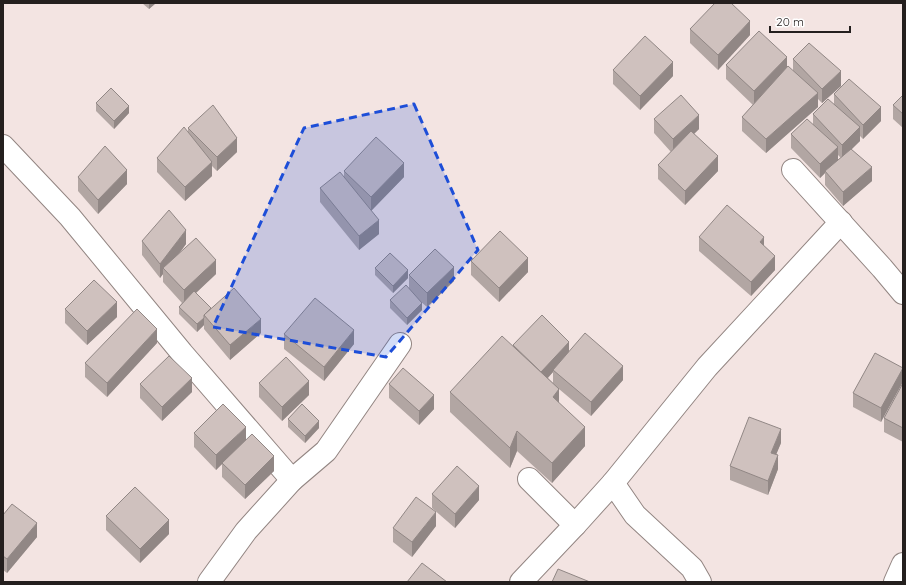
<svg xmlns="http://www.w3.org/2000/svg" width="906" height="585" font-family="Quicksand,sans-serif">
	<rect width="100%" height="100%" fill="#f3e4e2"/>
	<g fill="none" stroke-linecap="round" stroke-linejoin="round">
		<g stroke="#928582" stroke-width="24">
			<g id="street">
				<polyline points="3,146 70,217 182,353 292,480 326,451 400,344"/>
				<polyline points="793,170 882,268 903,293"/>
				<polyline points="529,479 575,525"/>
				<polyline points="613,483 707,367 841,222"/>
				<polyline points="209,582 246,531 292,480"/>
				<polyline points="521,582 575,525 613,483 635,515 692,568 700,582"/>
			</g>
		</g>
		<g stroke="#928582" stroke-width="24">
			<polyline id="secondary" points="895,582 903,564"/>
		</g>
		<use href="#street" stroke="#fff" stroke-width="22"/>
		<use href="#secondary" stroke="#fff" stroke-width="22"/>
	</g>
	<g fill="#b2a6a3" fill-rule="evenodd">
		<polygon points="142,3 156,3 149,9"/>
		<polygon points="690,29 750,35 718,70 690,43"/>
		<polygon points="793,59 841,86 822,103 818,99 818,107 766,153 742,131 742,117 753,105 726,79 726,65 787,68 793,71"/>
		<polygon points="613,70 673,76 640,110 613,84"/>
		<path d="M 834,94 L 881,121 L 863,139 L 860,136 L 860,141 L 851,149 L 872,181 L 843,206 L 825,185 L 825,173 L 820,178 L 791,148 L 791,134 L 813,124 L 813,114 L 834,104 ZM 838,155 L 841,158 L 838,160 Z"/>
		<polygon points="903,95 903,128 893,119 893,105"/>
		<polygon points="96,103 129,113 114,129 96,111"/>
		<polygon points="654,119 699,129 694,134 718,171 685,205 658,179 658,165 671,152 654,133"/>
		<polygon points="188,128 237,152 217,171 212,166 212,176 185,201 157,172 157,158 188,133"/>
		<polygon points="344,171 404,177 371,211 379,234 359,250 320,202 320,188 344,176"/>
		<polygon points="78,177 127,184 98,214 78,191"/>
		<polygon points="699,237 764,247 775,270 751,296 699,251"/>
		<polygon points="142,241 186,244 179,254 216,274 196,293 211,308 261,333 230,360 204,329 204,325 197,332 179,314 179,307 182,303 163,282 163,274 160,278 142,255"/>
		<polygon points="471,261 528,272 499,302 471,275"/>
		<polygon points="375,268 408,278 393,293 375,275"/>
		<polygon points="409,275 454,281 427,307 420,301 422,310 407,325 390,308 390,300 409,288"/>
		<polygon points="65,309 117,317 87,345 65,323"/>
		<polygon points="284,334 354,344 324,381 284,349"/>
		<polygon points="157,343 107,397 85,377 85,363"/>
		<path d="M 513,346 L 569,352 L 623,380 L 591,416 L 559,389 L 559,403 L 585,446 L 552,483 L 517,451 L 510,468 L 450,412 L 450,392 ZM 553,372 L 553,383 L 548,378 Z"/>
		<polygon points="903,368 881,422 853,407 853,393"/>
		<polygon points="259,383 309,395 282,421 259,397"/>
		<polygon points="903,383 903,442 884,432 884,418"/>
		<polygon points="140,384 192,392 162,421 140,398"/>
		<polygon points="389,384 434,409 419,425 389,398"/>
		<polygon points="288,419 319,428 305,443 288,427"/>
		<polygon points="194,433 246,440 274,471 245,499 222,477 222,463 216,470 194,447"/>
		<polygon points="781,443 776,454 778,469 768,495 730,480 730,466"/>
		<polygon points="432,494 479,500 455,528 432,508"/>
		<polygon points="3,515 37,537 7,573 3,570"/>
		<polygon points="106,516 169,534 140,563 106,530"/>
		<polygon points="436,526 412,557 393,542 393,528"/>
	</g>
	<g fill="#918785">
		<polygon points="149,3 156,3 149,9"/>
		<polygon points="750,21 750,35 718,70 718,55"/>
		<polygon points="787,57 787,71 754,105 754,91"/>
		<polygon points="673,62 673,76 640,110 640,96"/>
		<polygon points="841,71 841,86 822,103 822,89"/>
		<polygon points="818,93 818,107 766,153 766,139"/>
		<polygon points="129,106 129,113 114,129 114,121"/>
		<polygon points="881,107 881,121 863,139 863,125"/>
		<polygon points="699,115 699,129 673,154 673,139"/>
		<polygon points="860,127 860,141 842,159 842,145"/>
		<polygon points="237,138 237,152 217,171 217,157"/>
		<polygon points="838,147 838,161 825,171 825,173 820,178 820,164"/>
		<polygon points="718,156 718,171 685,205 685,191"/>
		<polygon points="212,162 212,176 185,201 185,187"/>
		<polygon points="404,163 404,177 371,211 371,197"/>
		<polygon points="872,167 872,181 843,206 843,192"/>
		<polygon points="127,170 127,184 98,214 98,200"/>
		<polygon points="379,220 379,234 359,250 359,236"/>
		<polygon points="186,230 186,244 166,271 163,268 163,274 160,278 160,264"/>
		<polygon points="764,237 764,251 760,242"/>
		<polygon points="775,256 775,270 751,296 751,282"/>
		<polygon points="528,258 528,272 499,302 499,288"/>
		<polygon points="216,260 216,274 184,304 184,290"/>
		<polygon points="454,267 454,281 427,307 427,293"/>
		<polygon points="408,270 408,278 393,293 393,286"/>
		<polygon points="117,302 117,317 87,345 87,331"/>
		<polygon points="422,303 422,310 407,325 407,318"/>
		<polygon points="204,318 204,325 197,332 197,324"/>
		<polygon points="261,319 261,333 230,360 230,345"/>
		<polygon points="157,329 157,343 107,397 107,383"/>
		<polygon points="354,330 354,344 324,381 324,367"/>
		<polygon points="569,342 569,356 553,370 553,372 540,386 540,372"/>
		<polygon points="623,366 623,380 591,416 591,402"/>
		<polygon points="903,368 903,382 881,422 881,408"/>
		<polygon points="192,378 192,392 162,421 162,407"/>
		<polygon points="309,381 309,395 282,421 282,407"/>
		<polygon points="559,389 559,409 553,397"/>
		<polygon points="434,395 434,409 419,425 419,411"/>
		<polygon points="319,421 319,428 305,443 305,436"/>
		<polygon points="246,427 246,441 216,470 216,455"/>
		<polygon points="585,427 585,446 552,483 552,463"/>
		<polygon points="781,429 781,443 771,467 771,453"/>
		<polygon points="517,431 517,451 510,468 510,448"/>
		<polygon points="778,455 778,469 768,495 768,481"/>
		<polygon points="274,456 274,471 245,499 245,485"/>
		<polygon points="479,486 479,500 455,528 455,514"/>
		<polygon points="436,512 436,526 412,557 412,542"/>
		<polygon points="169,520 169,534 140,563 140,549"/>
		<polygon points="37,523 37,537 7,573 7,559"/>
	</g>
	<g fill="#cfc1be" stroke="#918785">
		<polygon points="715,3 731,3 750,21 718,55 690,29"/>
		<polygon points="759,31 787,57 754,91 726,65"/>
		<polygon points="645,36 673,62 640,96 613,70"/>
		<polygon points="809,43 841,71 822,89 793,59"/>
		<polygon points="788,66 818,93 766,139 742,117"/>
		<polygon points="849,79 881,107 863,125 834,94"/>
		<polygon points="111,88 129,106 114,121 96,103"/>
		<polygon points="681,95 699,115 673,139 654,119"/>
		<polygon points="903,95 903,114 893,105"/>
		<polygon points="828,99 860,127 842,145 813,114"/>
		<polygon points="213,105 237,138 217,157 188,128"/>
		<polygon points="807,119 838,147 820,164 791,134"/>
		<polygon points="184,127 212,162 185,187 157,158"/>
		<polygon points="691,131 718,156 685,191 658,165"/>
		<polygon points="376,137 404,163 371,197 344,171"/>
		<polygon points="105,146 127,170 98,200 78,177"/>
		<polygon points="851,149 872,167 843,192 825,171"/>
		<polygon points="340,172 379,220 359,236 320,188"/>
		<polygon points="727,205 764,237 760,242 775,256 751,282 699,237"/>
		<polygon points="169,210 186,230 160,264 142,241"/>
		<polygon points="500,231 528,258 499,288 471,261"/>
		<polygon points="196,238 216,260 184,290 163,268"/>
		<polygon points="435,249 454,267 427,293 409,275"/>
		<polygon points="390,253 408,270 393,286 375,268"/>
		<polygon points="94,280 117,302 87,331 65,309"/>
		<polygon points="406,285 422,303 407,318 390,300"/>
		<polygon points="234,288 261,319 230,345 204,315"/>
		<polygon points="194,291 211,308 204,315 204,318 197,324 179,307"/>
		<polygon points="315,298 354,330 324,367 284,334"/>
		<polygon points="137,309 157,329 107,383 85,363"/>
		<polygon points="542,315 569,342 541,372 513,345"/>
		<polygon points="585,333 623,366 591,402 553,370"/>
		<polygon points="502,336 559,389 553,397 585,427 552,463 517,431 510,448 450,392"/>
		<polygon points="875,353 903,368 881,408 853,393"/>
		<polygon points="169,356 192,378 162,407 140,384"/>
		<polygon points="286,357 309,381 282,407 259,383"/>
		<polygon points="403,368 434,395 419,411 389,384"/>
		<polygon points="903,383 903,428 884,418"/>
		<polygon points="223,404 246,427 216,455 194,433"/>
		<polygon points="302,404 319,421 305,436 288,419"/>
		<polygon points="749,417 781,429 771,453 778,455 768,481 730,466"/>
		<polygon points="252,434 274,456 245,485 222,463"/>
		<polygon points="457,466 479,486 455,514 432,494"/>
		<polygon points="135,487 169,520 140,549 106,516"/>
		<polygon points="416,497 436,512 412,542 393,528"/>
		<polygon points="12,504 37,523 7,559 3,556 3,515"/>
		<polygon points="422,563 447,582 407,582"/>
		<polygon points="558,569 590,582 552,582"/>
	</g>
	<path fill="#1d4ed8" fill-opacity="0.2" stroke="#1d4ed8" stroke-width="3" stroke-dasharray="8 5" stroke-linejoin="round" d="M 414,104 L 478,250 L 386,357 L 213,327 L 304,128 Z"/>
	<rect width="906" height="585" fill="none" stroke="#241f1e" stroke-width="8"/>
	<path d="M770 26v6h80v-6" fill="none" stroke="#241f1e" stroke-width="2"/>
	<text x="776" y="26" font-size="12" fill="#241f1e" stroke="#ffffff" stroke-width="3" paint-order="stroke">20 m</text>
</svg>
